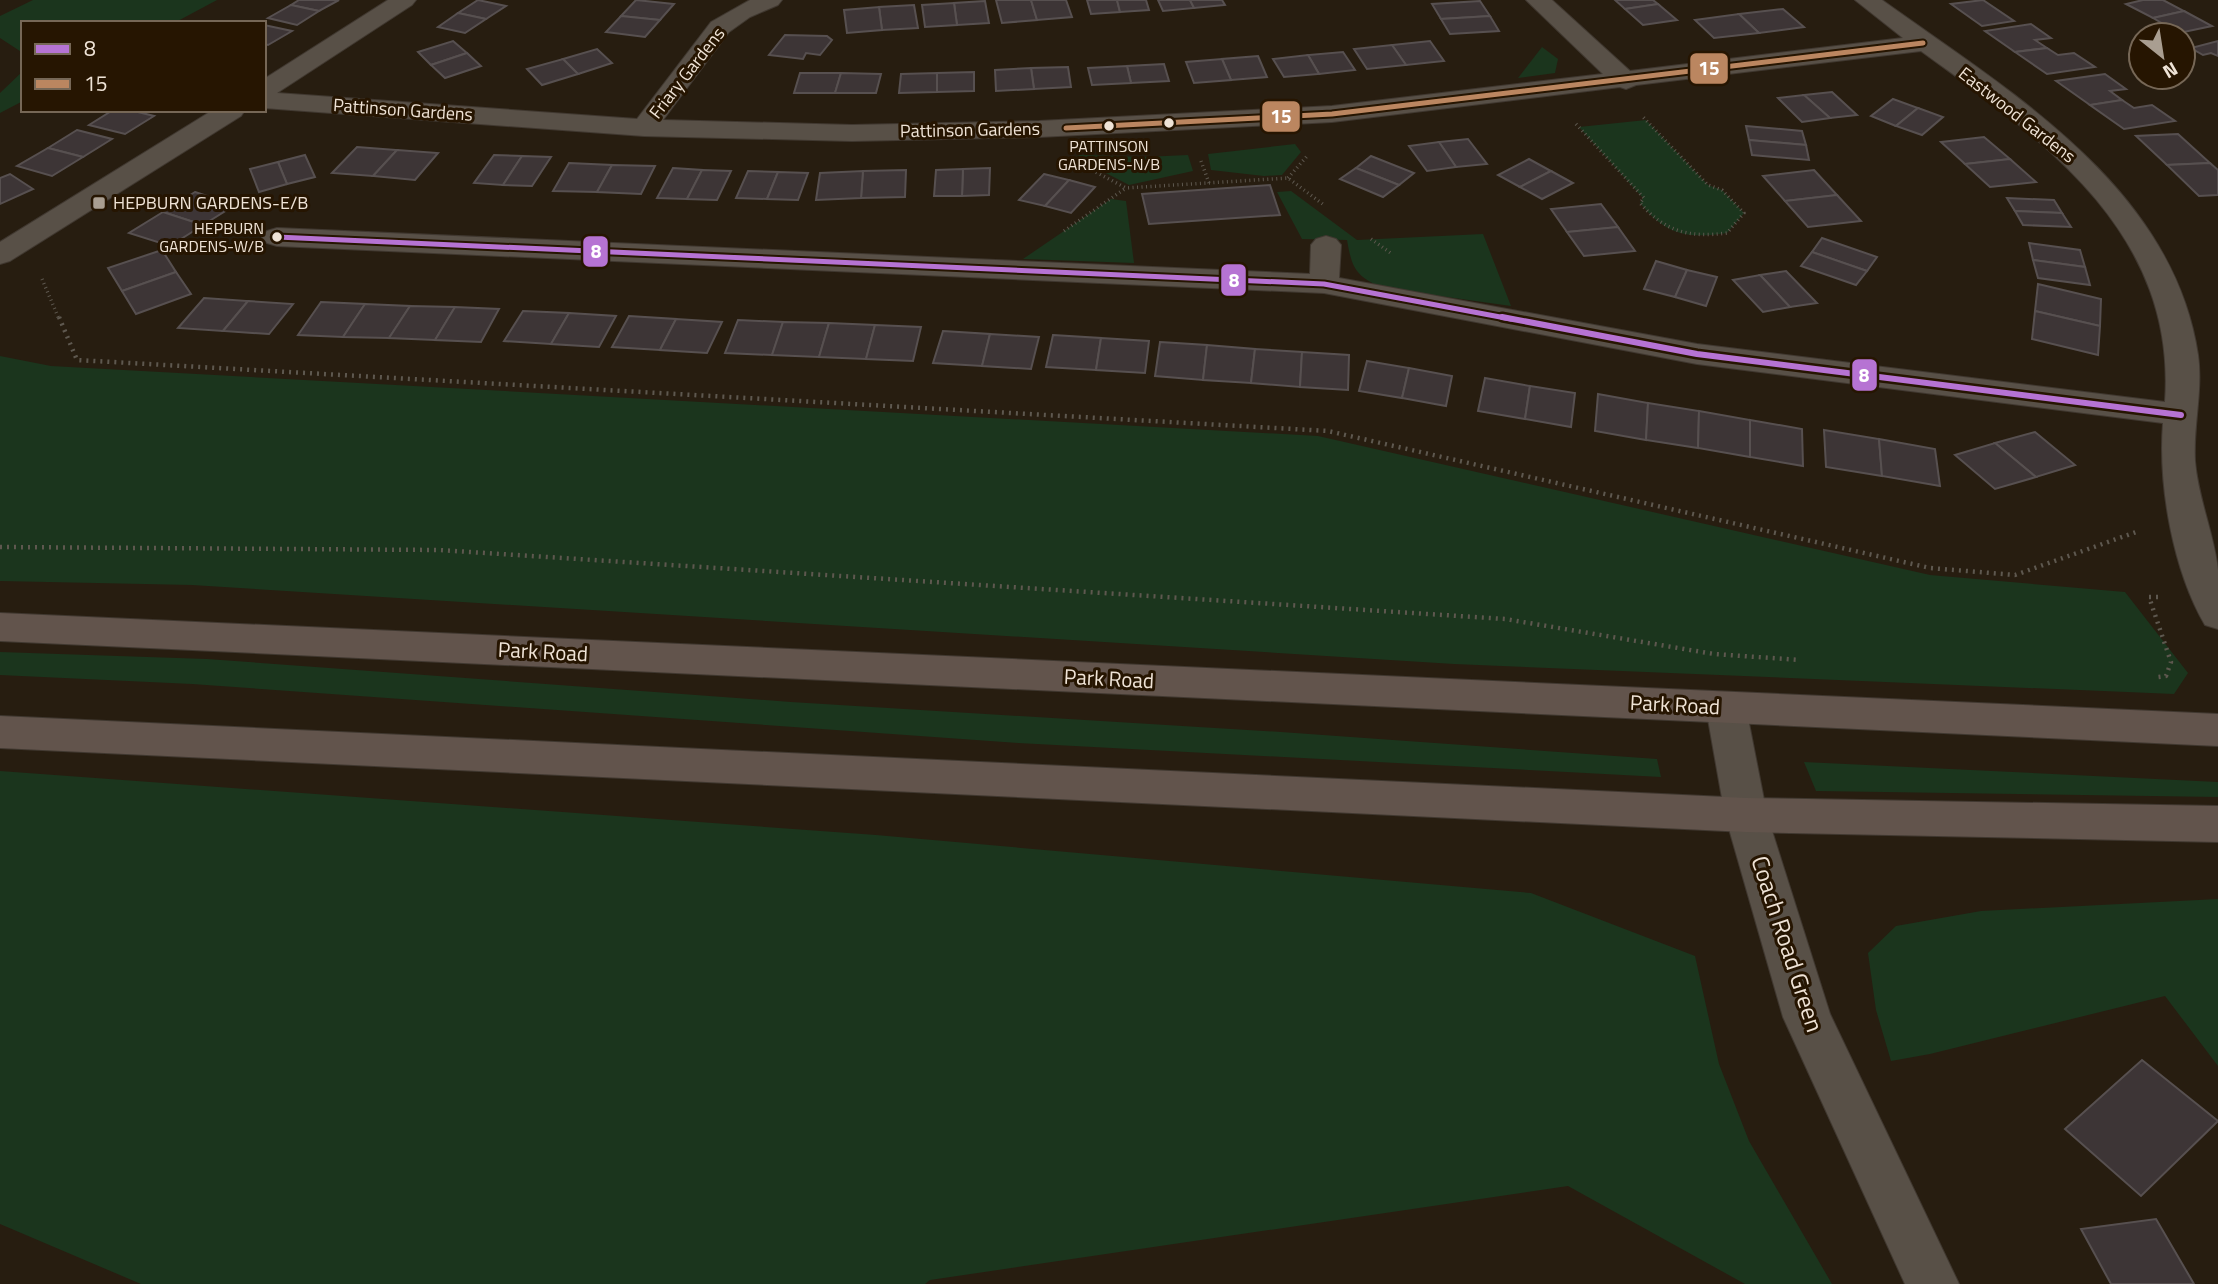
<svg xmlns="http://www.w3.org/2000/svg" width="2218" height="1284" font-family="'Titillium Web',sans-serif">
	<rect width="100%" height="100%" fill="#271d10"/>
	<g fill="#1b351d">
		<polygon points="33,0 217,0 174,23 23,23 23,53 0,38 0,16"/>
		<polygon points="1542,47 1558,59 1555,73 1518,78"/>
		<polygon points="23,71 23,101 0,113 0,93"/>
		<path d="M 1646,120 L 1708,185 L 1722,190 L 1744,213 L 1727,233 C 1687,239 1666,235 1640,203 L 1643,198 L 1579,127 Z"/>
		<polygon points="1295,144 1301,152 1282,175 1264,176 1211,170 1208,154"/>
		<polygon points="1080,155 1143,157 1188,155 1193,171 1129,185 1075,157"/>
		<path d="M 1291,191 L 1357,240 L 1483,234 L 1511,306 L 1383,288 C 1355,276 1352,268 1347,240 L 1302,239 L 1277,192 Z"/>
		<polygon points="1111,199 1126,201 1134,263 1023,259"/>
		<polygon points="0,356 51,366 1318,436 1930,575 2125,592 2188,673 2174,694 1454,664 192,585 0,581"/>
		<polygon points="0,652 207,659 791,702 1281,732 1657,759 1661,777 1018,743 192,684 0,675"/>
		<polygon points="1804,762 2218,782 2218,797 1816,791"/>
		<polygon points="0,771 876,835 1531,893 1695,956 1719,1064 1749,1141 1832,1284 1745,1284 1568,1186 930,1280 925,1284 141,1284 0,1224"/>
		<polygon points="2218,899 2218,1066 2165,996 1930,1054 1891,1061 1876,1010 1868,953 1896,926 1981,911"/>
	</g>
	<g fill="#3d3536" stroke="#575050" stroke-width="2">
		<polygon points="299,0 339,0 319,11 291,5"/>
		<polygon points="478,0 506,6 486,19 458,13"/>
		<polygon points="636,0 674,4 660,20 621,16"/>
		<polygon points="996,0 1031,0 1037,20 1002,23"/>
		<polygon points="1031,0 1066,0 1072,17 1037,20"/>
		<polygon points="1087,0 1117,0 1120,12 1091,14"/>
		<polygon points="1117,0 1146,0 1149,10 1120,12"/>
		<polygon points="1158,0 1190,0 1194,8 1163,11"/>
		<polygon points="1190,0 1222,0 1225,5 1194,8"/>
		<polygon points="1615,0 1653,0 1658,4 1625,9"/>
		<polygon points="1983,0 2014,21 1982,26 1951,4"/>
		<polygon points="2143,0 2163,0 2184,11 2153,18 2126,4"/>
		<polygon points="985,1 989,23 957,25 954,3"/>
		<polygon points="1480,1 1490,16 1441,19 1432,4"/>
		<polygon points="954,3 957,25 925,27 922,5"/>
		<polygon points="1658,4 1677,20 1643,25 1625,9"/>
		<polygon points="291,5 319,11 297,25 268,18"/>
		<polygon points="914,5 918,28 882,30 879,7"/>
		<polygon points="879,7 882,30 847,33 844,10"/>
		<polygon points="1783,9 1804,27 1759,33 1739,14"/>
		<polygon points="2184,11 2212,26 2179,33 2153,18"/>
		<polygon points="458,13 486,19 465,33 438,27"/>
		<polygon points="1739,14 1759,33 1714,38 1695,20"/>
		<polygon points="621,16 660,20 645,37 606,32"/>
		<polygon points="1490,16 1499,31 1450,34 1441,19"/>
		<polygon points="2031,24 2051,38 2035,40 2047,48 2015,52 1985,31"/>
		<polygon points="264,25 292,31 268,45 264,44"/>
		<polygon points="785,35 827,36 832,40 820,55 806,53 803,59 769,55"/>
		<polygon points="453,41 467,53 431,65 418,52"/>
		<polygon points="1430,41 1444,61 1406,65 1392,45"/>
		<polygon points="2218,41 2218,56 2211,53 2203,55 2191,48"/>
		<polygon points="1392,45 1406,65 1367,69 1354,49"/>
		<polygon points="2047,48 2058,55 2074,53 2095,67 2047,74 2015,52"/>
		<polygon points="597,49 612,63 578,74 563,59"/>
		<polygon points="1343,52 1355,70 1319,74 1308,55"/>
		<polygon points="467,53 481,66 445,78 431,65"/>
		<polygon points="1308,55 1319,74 1284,77 1273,59"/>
		<polygon points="1258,56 1267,77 1231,80 1222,59"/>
		<polygon points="563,59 578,74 542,85 527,69"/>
		<polygon points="1222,59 1231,80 1194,83 1186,62"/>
		<polygon points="1164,64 1169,81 1131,83 1127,66"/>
		<polygon points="1127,66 1131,83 1092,85 1088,68"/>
		<polygon points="1068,67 1071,87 1034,89 1031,68"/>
		<polygon points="1031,68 1034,89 996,91 995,70"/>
		<polygon points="974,72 974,91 937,92 937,73"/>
		<polygon points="800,73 841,73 835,93 794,93"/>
		<polygon points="841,73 881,74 876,93 835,93"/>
		<polygon points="937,73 937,92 899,93 901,74"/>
		<polygon points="2105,74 2126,89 2110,91 2122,100 2090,105 2056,81"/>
		<polygon points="1832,92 1857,115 1830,118 1804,95"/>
		<polygon points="1804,95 1830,118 1802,122 1778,98"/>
		<polygon points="1893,99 1918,108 1896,126 1871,116"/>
		<polygon points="2122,100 2134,108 2152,105 2175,121 2124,129 2090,105"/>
		<polygon points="1918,108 1943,117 1922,135 1896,126"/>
		<polygon points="113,110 130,110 154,116 125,134 89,125"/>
		<polygon points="1746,126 1802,131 1806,145 1749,140"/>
		<polygon points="77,130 112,139 83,157 48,148"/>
		<polygon points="2178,134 2210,163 2167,165 2136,136"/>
		<polygon points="1984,137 2010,159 1965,164 1941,142"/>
		<polygon points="1468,139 1487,164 1456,167 1439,142"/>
		<polygon points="1749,140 1806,145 1809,160 1752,155"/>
		<polygon points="1439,142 1456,167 1427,171 1409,146"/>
		<polygon points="357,147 397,150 373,176 332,173"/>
		<polygon points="48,148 83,157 52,176 17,166"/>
		<polygon points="397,150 438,153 415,180 373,176"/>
		<polygon points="305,155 315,177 287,184 278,162"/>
		<polygon points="494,155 522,156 503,185 474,183"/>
		<polygon points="522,156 551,157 532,186 503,185"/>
		<polygon points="1371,156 1414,173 1399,185 1356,168"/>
		<polygon points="1529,159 1551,171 1520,187 1498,175"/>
		<polygon points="2010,159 2036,182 1990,187 1965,164"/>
		<polygon points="278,162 287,184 259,192 250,169"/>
		<polygon points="569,163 612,165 597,192 553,191"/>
		<polygon points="2210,163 2218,170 2218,195 2199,196 2167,165"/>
		<polygon points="612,165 655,166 641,194 597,192"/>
		<polygon points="673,168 702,170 687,199 657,198"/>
		<polygon points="990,168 989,195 962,196 963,169"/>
		<polygon points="1356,168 1399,185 1383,197 1340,179"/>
		<polygon points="963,169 962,196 934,196 936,170"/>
		<polygon points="702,170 731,171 717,200 687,199"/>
		<polygon points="906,170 905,197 861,198 863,171"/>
		<polygon points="1814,170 1837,195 1785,201 1763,176"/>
		<polygon points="748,171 778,172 767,199 736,198"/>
		<polygon points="863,171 861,198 816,200 820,173"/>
		<polygon points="1551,171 1573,183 1542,199 1520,187"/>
		<polygon points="778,172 808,173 798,200 767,199"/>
		<polygon points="10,174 33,189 0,204 0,178"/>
		<polygon points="1044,174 1069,180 1045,206 1019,200"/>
		<polygon points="1069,180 1095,187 1071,213 1045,206"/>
		<polygon points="1270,185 1280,215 1149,224 1142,194"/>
		<polygon points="195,192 235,205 203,225 163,212"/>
		<polygon points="1837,195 1861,221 1808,227 1785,201"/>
		<polygon points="2007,198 2054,200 2062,213 2015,211"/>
		<polygon points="1601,204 1618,227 1567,232 1551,209"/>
		<polygon points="2015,211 2062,213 2071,227 2023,225"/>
		<polygon points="163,212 203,225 170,246 129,233"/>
		<polygon points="1618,227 1635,251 1584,256 1567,232"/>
		<polygon points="1822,238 1877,257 1867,271 1812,252"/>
		<polygon points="2029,243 2080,250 2085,267 2033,260"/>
		<polygon points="162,250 176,272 122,291 108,268"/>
		<polygon points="1812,252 1867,271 1856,285 1801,266"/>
		<polygon points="2033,260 2085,267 2090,285 2038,278"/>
		<polygon points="1656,261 1687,270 1675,297 1644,289"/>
		<polygon points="1687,270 1717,277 1706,306 1675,297"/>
		<polygon points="1786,271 1817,303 1790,307 1760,275"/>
		<polygon points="176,272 191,294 136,314 122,291"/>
		<polygon points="1760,275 1790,307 1763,312 1733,280"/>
		<polygon points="2038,284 2101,299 2100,326 2035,311"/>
		<polygon points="204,298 248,301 223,331 178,328"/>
		<polygon points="248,301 293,304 269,334 223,331"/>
		<polygon points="321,302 365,304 343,337 298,335"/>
		<polygon points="365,304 410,306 389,338 343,337"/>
		<polygon points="410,306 455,307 435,340 389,338"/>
		<polygon points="455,307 499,309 481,342 435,340"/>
		<polygon points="523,311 569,313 551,344 504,341"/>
		<polygon points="2035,311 2100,326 2098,355 2032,339"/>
		<polygon points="569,313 616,316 599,347 551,344"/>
		<polygon points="629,316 676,319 660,350 612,347"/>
		<polygon points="676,319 722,322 707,353 660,350"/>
		<polygon points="738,320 783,322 772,355 725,353"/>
		<polygon points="783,322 829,323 819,357 772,355"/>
		<polygon points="829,323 875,325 866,359 819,357"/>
		<polygon points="875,325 921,327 913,361 866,359"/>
		<polygon points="943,331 990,334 982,366 933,363"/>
		<polygon points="990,334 1039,337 1031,369 982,366"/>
		<polygon points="1053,335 1101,338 1096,370 1046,367"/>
		<polygon points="1101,338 1149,341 1145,373 1096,370"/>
		<polygon points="1160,342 1207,345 1203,380 1155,376"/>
		<polygon points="1207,345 1255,349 1251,383 1203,380"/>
		<polygon points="1255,349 1302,352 1300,387 1251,383"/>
		<polygon points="1302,352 1349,355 1348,390 1300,387"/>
		<polygon points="1367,361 1409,368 1402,398 1359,391"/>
		<polygon points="1409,368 1452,376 1446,406 1402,398"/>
		<polygon points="1485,378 1530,386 1525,419 1478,411"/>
		<polygon points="1530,386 1575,393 1571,427 1525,419"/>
		<polygon points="1598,394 1648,403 1646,440 1595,431"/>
		<polygon points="1648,403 1699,411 1698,448 1646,440"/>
		<polygon points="1699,411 1750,420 1750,457 1698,448"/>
		<polygon points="1750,420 1802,429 1803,466 1750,457"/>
		<polygon points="1824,430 1879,439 1882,476 1826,467"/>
		<polygon points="2035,432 2075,465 2036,477 1995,443"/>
		<polygon points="1879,439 1935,449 1940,486 1882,476"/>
		<polygon points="1995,443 2036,477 1995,489 1955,455"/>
		<polygon points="2142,1060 2218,1121 2141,1196 2065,1129"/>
		<polygon points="2156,1219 2194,1284 2111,1284 2081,1229"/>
	</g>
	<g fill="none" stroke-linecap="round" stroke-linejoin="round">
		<g stroke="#403830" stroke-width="2">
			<g id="minor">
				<path d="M 388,0 L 416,0 L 412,5 L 277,93 L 637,119 L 711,22 L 750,0 L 782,0 L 778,5 L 750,17 L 729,32 L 663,120 L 852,125 L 1039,121 L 1332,106 L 1603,74 L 1526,0 L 1552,0 L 1630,71 L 1903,38 L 1855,0 L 1882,0 C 2009,91 2173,187 2198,355 C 2203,390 2193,426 2195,461 C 2198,498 2214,534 2218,570 C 2218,589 2218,610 2218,629 L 2205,625 C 2173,570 2158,486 2163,423 L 1697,364 L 1324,293 L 277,246 L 267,243 L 262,237 L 267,231 L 277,228 L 1310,274 L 1311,245 L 1316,239 L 1326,236 L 1336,239 L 1341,245 L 1339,278 L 1697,344 L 2165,402 C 2177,233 2044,140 1921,51 L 1636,85 L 1626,89 L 1620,87 L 1332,122 L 1039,137 L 852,141 L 644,136 L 264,108 L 264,79 Z"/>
				<polygon points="213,110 245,110 241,116 10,261 0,264 0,242"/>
				<polygon points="1726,693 1740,697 1746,708 1767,815 1830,1014 1959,1284 1905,1284 1783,1017 1725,815 1706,708 1712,697"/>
			</g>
		</g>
		<g stroke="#403830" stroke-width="2">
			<g id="highway">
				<polygon points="0,613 2218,714 2218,746 0,641"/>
				<polygon points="0,716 1746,798 2218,806 2218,842 1746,832 0,748"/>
			</g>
		</g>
		<g stroke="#5e584f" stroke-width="3.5" stroke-dasharray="1 3.5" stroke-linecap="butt">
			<path d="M 1576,124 L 1644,198 L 1640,203 C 1665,232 1690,238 1727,233 L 1744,213 L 1722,190 L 1708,185 L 1643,117"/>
			<polyline points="1201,161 1209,183"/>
			<polyline points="1088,168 1126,188 1288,178 1324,205"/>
			<polyline points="1288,178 1308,155"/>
			<polyline points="1064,231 1126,188"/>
			<polyline points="1371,239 1392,254"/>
			<polyline points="42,279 59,319"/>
		</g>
		<g stroke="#5e584f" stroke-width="4.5" stroke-dasharray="2 5" stroke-linecap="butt">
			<polyline points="59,317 77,360 1328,431 1930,568 2015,575 2139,531"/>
			<polyline points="0,547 439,550 1505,619 1714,654 1800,660"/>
			<polyline points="2158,597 2149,597 2171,662 2166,676 2158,677"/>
		</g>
		<use href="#minor" fill="#585047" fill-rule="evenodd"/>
		<use href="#highway" fill="#62544c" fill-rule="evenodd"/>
		<g stroke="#261501" stroke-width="9">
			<polyline id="bus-1-far1" points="277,237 1324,284 1511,319"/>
		</g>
		<g stroke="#261501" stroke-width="11">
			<polyline id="bus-1" points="1502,317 1697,354 2181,415"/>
		</g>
		<g stroke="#261501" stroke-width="9">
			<polyline id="bus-2" points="1066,128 1332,114 1923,43"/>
		</g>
		<use href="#bus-1-far1" stroke="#b673d3" stroke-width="5"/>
		<use href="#bus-1" stroke="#b673d3" stroke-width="6"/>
		<use href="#bus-2" stroke="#bb8660" stroke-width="5"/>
	</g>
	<g fill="#efe3d6" stroke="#261501" stroke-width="2.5">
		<circle cx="1169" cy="123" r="6"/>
		<circle cx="1109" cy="126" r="6"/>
		<circle cx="277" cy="237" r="6"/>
	</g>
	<rect fill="#a99e91" stroke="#261501" stroke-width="2.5" x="92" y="196" width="14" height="14" rx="3.5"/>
	<g text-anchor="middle" stroke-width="6" stroke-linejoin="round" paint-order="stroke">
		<g font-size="16" fill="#efe3d6" stroke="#261501">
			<text x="1109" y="152">PATTINSON<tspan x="1109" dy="18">GARDENS-N/B</tspan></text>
			<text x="264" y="234" text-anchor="end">HEPBURN<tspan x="264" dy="18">GARDENS-W/B</tspan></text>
		</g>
		<g font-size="18" fill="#efe3d6" stroke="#261501">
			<text transform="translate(687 73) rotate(-52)" y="6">Friary Gardens</text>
			<text transform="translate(403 110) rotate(4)" y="6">Pattinson Gardens</text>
			<text transform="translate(2017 115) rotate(38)" y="6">Eastwood Gardens</text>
			<text transform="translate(970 130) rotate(-1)" y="6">Pattinson Gardens</text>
		</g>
		<g font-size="18" fill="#efe3d6" stroke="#261501" text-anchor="start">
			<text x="113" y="209">HEPBURN GARDENS-E/B</text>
		</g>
		<g font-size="21" fill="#efe3d6" stroke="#261501">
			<text transform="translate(543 652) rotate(3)" y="7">Park Road</text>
			<text transform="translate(1109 679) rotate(3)" y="7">Park Road</text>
			<text transform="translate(1675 705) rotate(3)" y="7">Park Road</text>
		</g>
		<g font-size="24" fill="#efe3d6" stroke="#261501">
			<text transform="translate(1787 944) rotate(72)" y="8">Coach Road Green</text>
		</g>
	</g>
	<g stroke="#261501" stroke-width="2.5">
		<rect x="1689" y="52" width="40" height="33" rx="7" fill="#bb8660"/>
		<rect x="1261" y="100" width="40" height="33" rx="7" fill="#bb8660"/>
		<rect x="582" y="235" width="27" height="33" rx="7" fill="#b673d3"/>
		<rect x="1220" y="263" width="27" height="34" rx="7" fill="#b673d3"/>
		<rect x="1851" y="358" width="27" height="34" rx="7" fill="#b673d3"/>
	</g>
	<g font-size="19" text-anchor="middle" font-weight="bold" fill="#fff">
		<text x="1709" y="75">15</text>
		<text x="1281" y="123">15</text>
		<text x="596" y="258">8</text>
		<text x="1234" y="287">8</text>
		<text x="1864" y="382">8</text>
	</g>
	<rect x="21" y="21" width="245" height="91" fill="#261501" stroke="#766756" stroke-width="2"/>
	<rect x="35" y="44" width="35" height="10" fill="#b673d3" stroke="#766756" stroke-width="2"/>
	<text x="84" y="56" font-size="21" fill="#efe3d6">8</text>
	<rect x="35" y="79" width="35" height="10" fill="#bb8660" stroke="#766756" stroke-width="2"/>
	<text x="84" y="91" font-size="21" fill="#efe3d6">15</text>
	<g transform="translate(2162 56) rotate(150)"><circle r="33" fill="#261501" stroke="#766756" stroke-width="2"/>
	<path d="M0-5L12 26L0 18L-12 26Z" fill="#a99e91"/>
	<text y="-10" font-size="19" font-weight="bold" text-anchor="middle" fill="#efe3d6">N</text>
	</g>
</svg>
